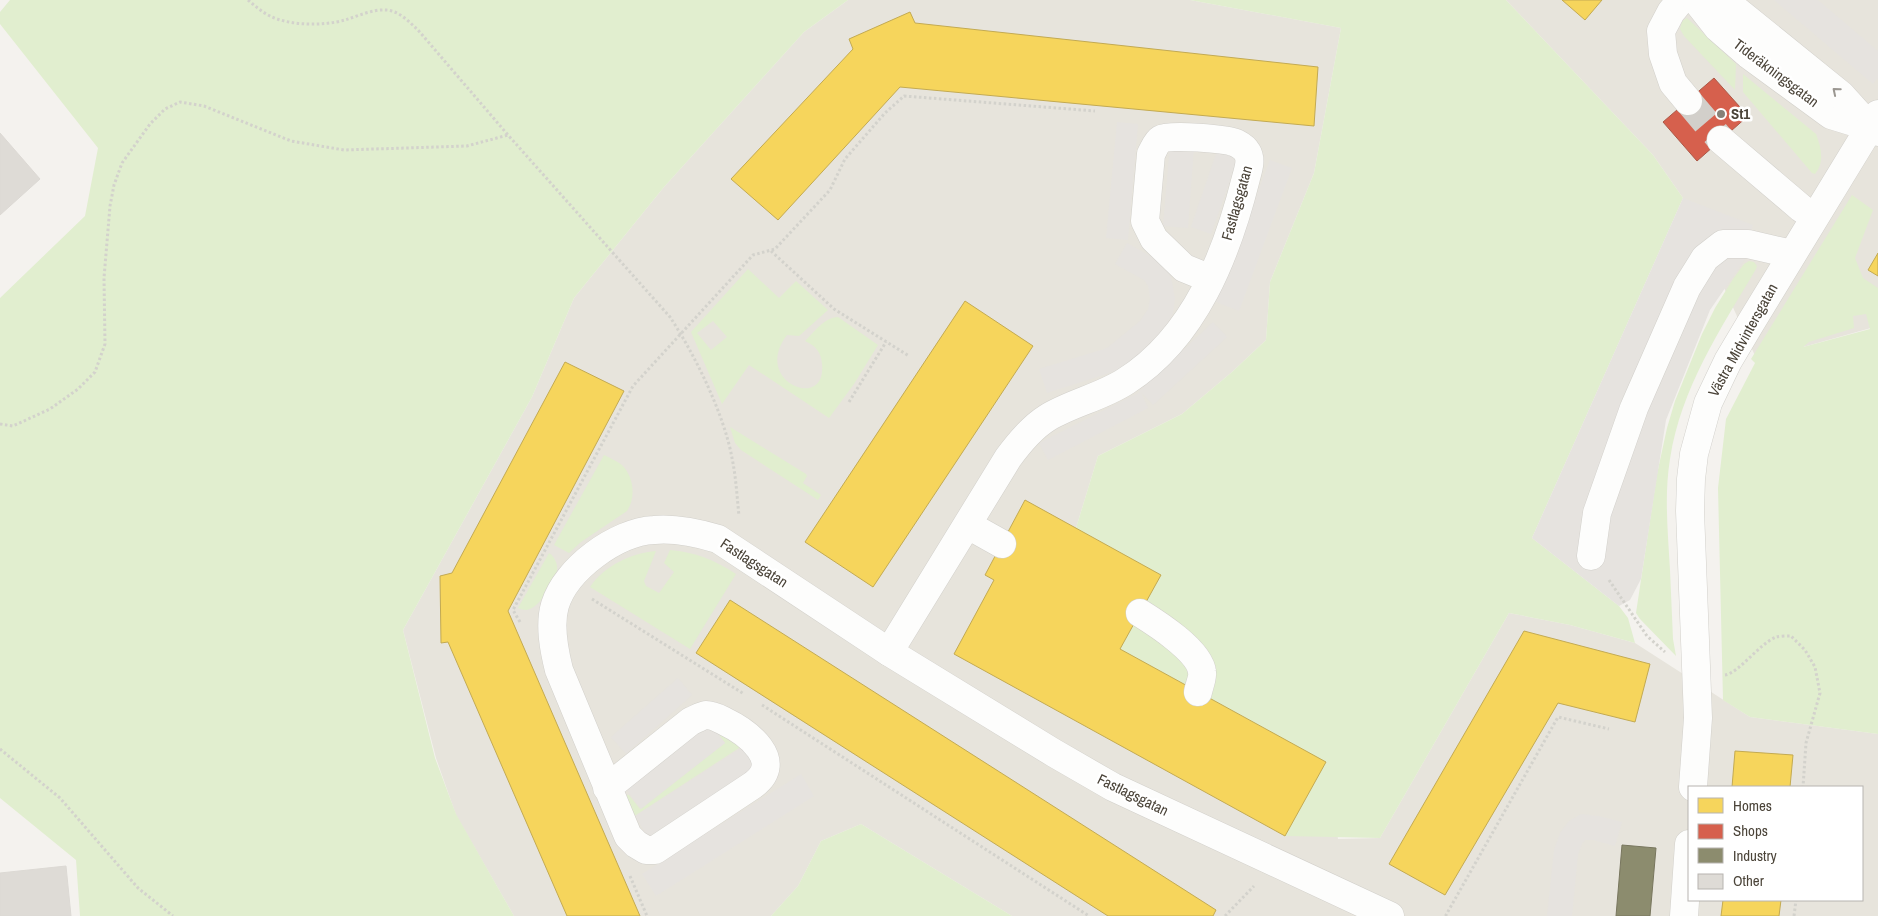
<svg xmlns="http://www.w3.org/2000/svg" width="1878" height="916" font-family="'Archivo Narrow',sans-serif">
	<rect width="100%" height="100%" fill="#f4f2ee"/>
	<g fill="#e7e4dc" fill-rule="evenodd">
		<path d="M 848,0 L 1190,0 L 1341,28 L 1314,173 L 1270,282 L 1266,340 L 1232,372 L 1182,414 L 1098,456 L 1076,528 L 1161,575 L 1120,649 L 1326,762 L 1338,839 L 1380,838 L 1509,613 L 1570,625 L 1635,643 L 1750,717 L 1878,734 L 1878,916 L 1012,916 L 861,824 L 821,841 L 798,886 L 771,916 L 514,916 L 456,815 L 436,758 L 403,630 L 532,397 L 574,298 L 664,187 L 804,32 ZM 1689,787 L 1862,787 L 1862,900 L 1689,900 Z"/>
		<polygon points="1506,0 1878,0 1878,326 1757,360 1683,198 1653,155"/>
	</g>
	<g fill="#e1eecf" fill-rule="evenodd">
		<polygon points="10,0 848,0 804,32 664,187 574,298 532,397 403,630 435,758 456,814 514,916 80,916 76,860 0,798 0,298 85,216 98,148 0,24 0,12"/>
		<polygon points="1190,0 1506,0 1653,155 1683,198 1532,538 1619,606 1628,618 1635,643 1570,625 1509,613 1380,838 1285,836 1326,762 1120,649 1161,575 1076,528 1098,456 1182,414 1232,372 1266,340 1270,282 1314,173 1341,28"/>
		<polygon points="1687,18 1736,64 1735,90 1684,36 1680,29 1682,21"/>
		<path d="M 1743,74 L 1816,134 C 1821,147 1825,162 1815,174 L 1812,173 L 1743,92 Z"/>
		<path d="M 1852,195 L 1873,210 L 1855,258 L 1863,278 L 1878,288 L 1878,734 L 1750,717 L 1723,700 L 1718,488 L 1726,419 L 1755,363 L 1751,359 ZM 1866,314 L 1870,329 L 1803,347 L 1809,342 L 1854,328 L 1853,316 Z"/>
		<path d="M 1749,261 L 1754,262 L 1757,266 L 1756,269 C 1720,330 1681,388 1670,459 C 1664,496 1668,533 1670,570 C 1671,593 1672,616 1673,639 L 1676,656 L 1640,619 L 1636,613 L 1657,474 L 1667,428 L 1675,401 L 1702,334 L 1715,308 L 1733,279 L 1744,264 Z"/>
		<path d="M 748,269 L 779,298 L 796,281 L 828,310 L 799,336 L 787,335 C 751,382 827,412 822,364 C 821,352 816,346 805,341 C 814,332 825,317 838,317 L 878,345 L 854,384 L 829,418 L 749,365 L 722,404 L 691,332 ZM 713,321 L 727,337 L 711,350 L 697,333 Z"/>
		<polygon points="730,427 806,474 807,476 803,483 821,495 818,500 741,450 735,443"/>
		<path d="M 604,455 C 610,458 617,461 622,465 C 634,477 636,498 627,511 L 581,542 L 569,553 L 554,545 Z"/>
		<path d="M 670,550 C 695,552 715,560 736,574 L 690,649 L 590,587 C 604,566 631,553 656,551 L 644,581 L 646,586 L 659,593 L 674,572 L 664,563 Z"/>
		<path d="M 549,553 C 554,556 558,564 557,570 C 555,582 539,609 526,610 C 524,610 520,609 518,608 Z"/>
		<polygon points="713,726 742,746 633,817 627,798 627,795 629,795 640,809 725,743"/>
		<polygon points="861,824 1012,916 771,916 798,886 821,841"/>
	</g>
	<g fill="#e6e3df">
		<polygon points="1774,0 1818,0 1878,51 1878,78 1873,84"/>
		<polygon points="1117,122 1138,124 1128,240 1106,238"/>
		<polygon points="1170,145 1194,147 1188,228 1163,226"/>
		<polygon points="1217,151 1238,158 1211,234 1191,227"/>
		<polygon points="1270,160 1292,168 1239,311 1216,302"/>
		<polygon points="1683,198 1753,225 1745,259 1710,310 1666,420 1641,579 1630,600 1619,606 1532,538"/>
		<polygon points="1127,243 1161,262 1171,277 1175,298 1173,314 1169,321 1159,336 1145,350 1119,370 1047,393 1039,369 1107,348 1140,321 1148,309 1150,298 1148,286 1144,280 1115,264"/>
		<polygon points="1213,322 1227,337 1153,405 1141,392 1148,408 1048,460 1039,443 1140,392 1139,391"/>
		<polygon points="678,678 692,695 626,754 611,737"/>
		<polygon points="710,724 725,743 641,809 626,789"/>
		<polygon points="743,747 756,767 648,837 635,816"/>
		<polygon points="801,774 814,796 656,896 642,874"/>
		<polygon points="1581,814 1598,816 1622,822 1615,846 1593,840 1585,840 1582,844 1578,855 1572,916 1547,916 1554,850 1560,833 1569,821"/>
	</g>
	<g fill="#f6d55c" stroke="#c3aa52">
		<polygon points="1562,0 1602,0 1585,20"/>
		<polygon points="910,12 915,23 1318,67 1314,126 900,87 778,220 731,179 853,49 849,39"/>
		<polygon points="1878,253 1878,276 1868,270"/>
		<polygon points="965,301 1033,346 873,587 805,542"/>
		<polygon points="565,362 624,391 508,611 640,916 567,916 448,642 441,643 440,576 452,573"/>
		<polygon points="1025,500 1161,575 1120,649 1326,762 1285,836 954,654 994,580 985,575"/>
		<polygon points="730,600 1216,910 1213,916 1108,916 696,653"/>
		<polygon points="1524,631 1650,664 1635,722 1558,703 1445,895 1389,864"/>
		<polygon points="1735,751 1793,755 1790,787 1732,787"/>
		<polygon points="1723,900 1781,900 1779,916 1721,916"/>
	</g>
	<polygon fill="#d6604d" stroke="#ac5847" points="1714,78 1748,116 1697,161 1663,122"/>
	<polygon fill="#8c8c6e" stroke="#78765e" points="1622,845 1656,848 1650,916 1616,916"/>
	<g fill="#dedbd6" stroke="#dcd9d4">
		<polygon points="0,133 40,179 0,215"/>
		<polygon points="66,866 71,916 0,916 0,873"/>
	</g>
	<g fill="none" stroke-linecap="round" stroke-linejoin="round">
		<polyline stroke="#d2cfca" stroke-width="28" stroke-dasharray="28 14" stroke-linecap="butt" points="1688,101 1721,140"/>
		<g stroke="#d2d0cb" stroke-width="29">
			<g id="minor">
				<polyline points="1681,0 1671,12 1661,31 1663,54 1673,83 1688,101"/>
				<polyline points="1696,0 1718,28 1749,55 1831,115 1870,127 1878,132"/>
				<polyline points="1712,0 1736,10 1841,95 1870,127"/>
				<polyline points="1721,140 1801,208 1814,217"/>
				<polyline points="968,525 1002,544"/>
				<polyline points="1591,556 1597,513 1634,408 1687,287 1705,258 1723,244 1748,244 1792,254"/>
				<path d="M 1140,613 C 1156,623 1200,651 1202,672 C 1203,678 1199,686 1198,692"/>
				<path d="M 889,652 L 1008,458 C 1019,443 1031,428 1047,418 C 1071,403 1102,397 1126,381 C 1195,337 1227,254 1246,178 C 1248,170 1252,160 1247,152 C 1245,148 1240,145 1236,143 C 1227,139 1169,134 1161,139 C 1156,142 1154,149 1151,154 L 1145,221 L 1154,239 L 1184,268 L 1211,279"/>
				<polyline points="1693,787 1698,718 1690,511 1691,479 1694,454 1708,403 1728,361 1750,324 1878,114"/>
				<path d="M 607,788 L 691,721 C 696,719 701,716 706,715 C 713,715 718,718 724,721 C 747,732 786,761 753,785 L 655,850 L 646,850 L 636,844 L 628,836 L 559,670 C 554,650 549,625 555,605 C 566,569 616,532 654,530 C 675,528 698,533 718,539 L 889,652 L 1054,753 L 1113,787 L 1390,916"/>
				<polyline points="1684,916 1689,844"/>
			</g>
		</g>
		<g stroke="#d3d2cc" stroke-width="3" stroke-dasharray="2.5 2.5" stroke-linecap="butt">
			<path d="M 248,0 C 255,6 262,12 270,16 C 290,26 324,26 345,20 C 358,16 373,9 386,10 C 400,11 409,22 418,30 L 508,135 L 670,317 C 695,355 724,414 732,458 C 736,477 737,497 739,516"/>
			<polyline points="771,251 834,309 909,356"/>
			<polyline points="849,402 886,342"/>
			<polyline points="0,424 13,426 50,409 78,389 95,372 105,344 104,278 110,206 114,185 122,163 150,124 165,109 180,102 204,106 291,141 344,150 467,146 508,135"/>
			<polyline points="1609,580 1647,636 1665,652"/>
			<polyline points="592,599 744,694"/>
			<polyline points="520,622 513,610 633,386 753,255 775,249 830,190 845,159 885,113 904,96 1095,111"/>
			<path d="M 1725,675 C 1739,673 1759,644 1776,637 C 1780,636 1787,636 1791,636 L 1805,650 L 1815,667 L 1820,693 L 1806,743 L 1803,787"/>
			<polyline points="762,705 1089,916"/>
			<polyline points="0,749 60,798 138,888 173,916"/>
			<polyline points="630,876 647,916"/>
			<polyline points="1225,916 1254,886"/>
			<polyline points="1447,916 1446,915 1558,717 1609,729"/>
			<polyline points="1794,916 1796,900"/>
		</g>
		<use href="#minor" stroke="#fdfdfc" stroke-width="28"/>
	</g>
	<defs><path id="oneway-chevron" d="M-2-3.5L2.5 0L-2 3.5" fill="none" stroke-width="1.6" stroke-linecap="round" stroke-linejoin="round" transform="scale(1.25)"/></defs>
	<use stroke="#9b9791" href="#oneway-chevron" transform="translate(1836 91) rotate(-140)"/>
	<circle fill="#868178" stroke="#fff" stroke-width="2" cx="1721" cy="114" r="5"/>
	<g text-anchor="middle" stroke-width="5" stroke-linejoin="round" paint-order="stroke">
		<g font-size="15" fill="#4b4439" stroke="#fff">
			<text transform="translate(1776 73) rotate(37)" y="5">Tideräkningsgatan</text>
			<text transform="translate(1237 203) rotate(-74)" y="5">Fastlagsgatan</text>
			<text transform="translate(1743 340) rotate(-61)" y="5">Västra Midvintersgatan</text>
			<text transform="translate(754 563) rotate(33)" y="5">Fastlagsgatan</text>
			<text transform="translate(1133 795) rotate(26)" y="5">Fastlagsgatan</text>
		</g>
		<g font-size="15" font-weight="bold" fill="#4b4439" stroke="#fff" text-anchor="start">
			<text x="1731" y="119">St1</text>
		</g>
	</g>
	<rect x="1688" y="786" width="175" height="115" fill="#ffffff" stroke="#b7b4b0"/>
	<rect x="1698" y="798" width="25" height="15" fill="#f6d55c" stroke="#b7b4b0"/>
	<text x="1733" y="811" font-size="15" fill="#4b4439">Homes</text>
	<rect x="1698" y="824" width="25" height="15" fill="#d6604d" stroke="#b7b4b0"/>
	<text x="1733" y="836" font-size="15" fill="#4b4439">Shops</text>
	<rect x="1698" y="848" width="25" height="15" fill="#8c8c6e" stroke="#b7b4b0"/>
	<text x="1733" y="861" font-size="15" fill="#4b4439">Industry</text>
	<rect x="1698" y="874" width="25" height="15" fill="#dedbd6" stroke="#b7b4b0"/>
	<text x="1733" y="886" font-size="15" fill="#4b4439">Other</text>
</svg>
